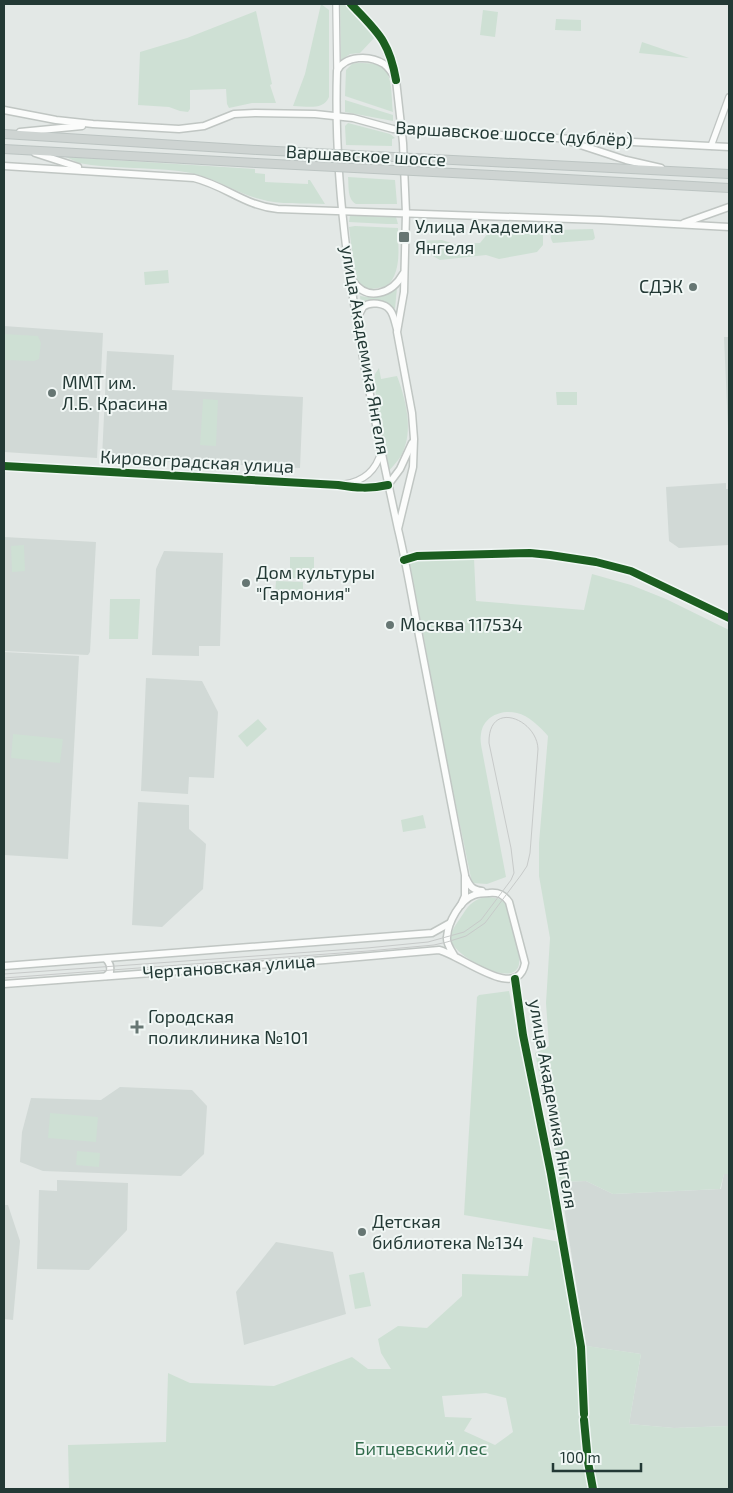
<svg xmlns="http://www.w3.org/2000/svg" width="733" height="1493" font-family="'Exo 2',sans-serif">
	<rect width="100%" height="100%" fill="#e3e8e6"/>
	<g fill="#d1d9d6">
		<polygon points="4,326 103,333 97,458 4,452"/>
		<polygon points="724,337 729,337 729,428 728,428"/>
		<polygon points="107,351 174,355 172,390 303,397 300,468 102,458"/>
		<polygon points="726,483 726,489 729,489 729,545 679,548 669,541 666,487"/>
		<polygon points="4,537 96,542 90,652 88,655 4,651"/>
		<polygon points="164,551 223,553 220,646 199,646 199,656 152,655 156,569"/>
		<polygon points="4,652 79,656 68,859 4,855"/>
		<polygon points="146,678 202,681 218,712 214,778 189,777 188,794 141,791"/>
		<polygon points="138,802 189,805 189,829 206,844 203,889 162,927 132,925"/>
		<polygon points="120,1087 192,1090 207,1106 204,1154 181,1176 43,1171 20,1162 22,1132 31,1098 101,1100"/>
		<polygon points="724,1173 729,1174 729,1426 674,1428 629,1424 641,1354 586,1346 560,1182 586,1181 613,1194 721,1189"/>
		<polygon points="57,1180 128,1183 127,1230 89,1270 37,1269 39,1190 57,1191"/>
		<polygon points="4,1205 8,1205 20,1241 13,1320 4,1319"/>
		<polygon points="276,1242 333,1252 346,1314 244,1345 236,1292"/>
	</g>
	<g fill="#cee0d4" fill-rule="evenodd">
		<path d="M 321,4 L 329,10 L 329,97 C 323,111 306,106 293,106 L 305,74 Z"/>
		<polygon points="340,4 344,4 375,37 360,53 350,54 341,60"/>
		<polygon points="483,10 498,12 495,37 480,35"/>
		<polygon points="256,11 272,84 270,85 276,103 252,103 229,108 227,104 226,89 190,90 190,109 188,112 180,111 169,107 138,105 140,52 187,38"/>
		<polygon points="556,19 581,20 581,31 555,30"/>
		<polygon points="642,42 689,58 639,53"/>
		<path d="M 357,63 C 363,63 371,63 377,64 C 394,68 391,99 393,112 L 345,96 L 346,70 L 352,64 Z"/>
		<polygon points="345,100 393,115 393,121 345,112"/>
		<polygon points="348,123 390,134 395,138 392,139 392,146 346,145 345,126"/>
		<path d="M 66,157 L 255,169 L 255,173 L 265,174 L 265,182 L 308,184 L 308,180 L 310,180 L 325,204 C 304,203 280,205 260,199 C 236,193 216,178 191,173 C 158,167 124,169 91,165 L 79,163 Z"/>
		<path d="M 348,177 L 395,180 L 397,204 L 356,204 C 347,199 349,186 348,177 Z"/>
		<polygon points="350,215 396,217 398,224 387,224 349,222"/>
		<path d="M 355,226 L 398,228 C 398,248 402,272 387,286 C 370,290 361,293 355,275 L 349,227 Z"/>
		<polygon points="494,226 543,229 543,245 537,252 499,259 486,255 440,260 424,251 414,241 442,240 454,244 480,243"/>
		<path d="M 593,229 L 595,238 L 593,240 L 553,243 C 550,238 550,235 553,230 Z"/>
		<polygon points="168,270 169,283 145,285 144,272"/>
		<path d="M 397,288 L 395,309 C 385,300 374,298 361,305 L 360,296 C 373,299 386,296 397,288 Z"/>
		<polygon points="4,334 38,336 41,343 39,359 34,361 4,360"/>
		<path d="M 379,368 L 381,379 L 397,376 C 405,397 413,427 404,449 C 401,458 394,465 388,472 L 374,382 L 375,374 Z"/>
		<polygon points="556,392 577,392 577,405 557,405"/>
		<polygon points="203,399 218,400 216,446 200,445"/>
		<polygon points="24,545 25,571 12,572 11,546"/>
		<polygon points="290,557 314,557 314,579 290,578"/>
		<path d="M 419,558 L 474,558 L 476,601 L 584,610 L 592,574 L 631,585 L 666,599 L 729,630 L 729,1174 L 724,1174 L 720,1189 L 613,1194 L 586,1181 L 560,1182 L 551,1127 L 560,1120 L 546,1107 L 535,1053 L 549,1046 L 546,1003 L 550,938 L 539,876 L 539,843 L 548,736 C 541,728 528,715 517,713 C 502,709 483,716 481,734 C 480,739 481,745 482,750 L 506,877 L 487,884 L 472,883 L 447,762 L 410,564 L 412,559 Z"/>
		<polygon points="276,581 303,582 303,596 275,595"/>
		<polygon points="110,599 140,599 138,639 109,639"/>
		<polygon points="258,719 267,729 247,747 238,736"/>
		<polygon points="13,734 63,739 60,763 11,758"/>
		<polygon points="423,815 426,828 403,832 401,820"/>
		<path d="M 487,897 C 496,898 504,898 507,908 C 511,921 521,951 519,964 C 515,990 455,956 451,941 C 449,932 458,922 463,914 C 469,904 476,898 487,897 Z"/>
		<polygon points="509,991 558,1231 464,1215 477,997 479,995"/>
		<polygon points="50,1113 98,1117 96,1142 48,1138"/>
		<polygon points="77,1151 100,1153 99,1167 76,1165"/>
		<path d="M 533,1237 L 560,1242 L 579,1342 L 587,1346 L 641,1354 L 629,1424 L 674,1428 L 729,1426 L 729,1489 L 69,1489 L 68,1445 L 166,1442 L 168,1373 L 190,1383 L 274,1386 L 352,1357 L 368,1369 L 391,1369 L 381,1353 L 378,1339 L 398,1326 L 427,1328 L 462,1296 L 462,1274 L 528,1276 ZM 486,1393 L 506,1398 L 513,1432 L 495,1445 L 464,1431 L 472,1418 L 445,1417 L 442,1396 Z"/>
		<polygon points="364,1272 371,1306 355,1309 349,1275"/>
	</g>
	<g fill="none" stroke-linecap="round" stroke-linejoin="round">
		<g stroke="#c0c5c3" stroke-width="7">
			<g id="minor">
				<polyline points="404,560 417,556 530,553 550,555 596,562 631,571 729,618"/>
				<polyline points="515,979 523,1035 551,1174 581,1347 584,1414"/>
			</g>
		</g>
		<g stroke="#c0c5c3" stroke-width="8">
			<g id="tertiary">
				<polyline points="336,4 337,71"/>
				<path d="M 351,4 C 375,30 389,41 395,78"/>
				<polyline points="711,146 729,97"/>
				<path d="M 4,466 L 338,485 C 356,488 370,489 388,485"/>
				<path d="M 345,484 C 364,481 376,471 381,452"/>
			</g>
		</g>
		<g stroke="#c0c6c3" stroke-width="9">
			<g id="secondary">
				<polyline points="4,110 56,120 93,124 179,129 204,126 234,114 255,113 315,114 353,118 393,129 402,130 729,147"/>
				<polyline points="20,132 82,126"/>
				<polyline points="565,140 626,160 661,168"/>
				<polyline points="35,153 78,167"/>
				<path d="M 4,166 L 194,178 C 226,186 245,206 278,209 L 601,220 L 729,227"/>
				<polyline points="684,223 729,207"/>
				<path d="M 353,281 C 367,302 392,294 403,274"/>
				<path d="M 358,318 C 359,315 361,310 363,307 C 370,301 385,303 390,310 C 394,315 395,323 397,329"/>
				<polyline points="388,485 400,469 412,443"/>
				<path d="M 398,529 L 413,467 L 414,439 L 412,413 L 397,332 L 404,292 L 406,213 L 403,143 L 396,80 C 393,74 389,68 384,64 C 370,55 345,55 337,71 C 332,223 366,381 398,529 C 407,566 413,604 420,641 C 435,719 450,797 465,875 L 465,896 L 461,905"/>
				<path d="M 466,878 C 470,887 473,890 482,891"/>
				<polyline points="4,966 432,933 450,923"/>
				<path d="M 106,976 L 110,972 C 111,967 110,963 106,959"/>
				<path d="M 4,984 L 325,960 L 439,950 C 461,955 518,1003 525,963 L 509,902 C 504,895 499,892 489,893 C 484,893 479,893 474,895 C 460,900 448,922 447,937 C 446,943 451,950 454,955"/>
			</g>
		</g>
		<g stroke="#bcc4c2" stroke-width="10">
			<g id="primary">
				<polyline points="4,134 257,150"/>
				<polyline points="4,149 256,163"/>
				<polyline points="492,162 729,174"/>
				<polyline points="492,175 729,188"/>
			</g>
		</g>
		<use href="#minor" stroke="#fbfcfb" stroke-width="4.5"/>
		<use href="#tertiary" stroke="#fbfcfb" stroke-width="5.5"/>
		<use href="#secondary" stroke="#fbfcfb" stroke-width="6"/>
		<use href="#primary" stroke="#ced4d2" stroke-width="8"/>
		<path stroke="#c7cac9" stroke-width="1" d="M 4,974 L 367,948 L 428,942 L 464,932 L 481,920 L 511,880 L 514,873 L 511,848 L 489,743 C 488,699 537,719 538,749 L 530,853 L 527,866 L 521,875 L 485,923 L 466,936 L 447,942 L 434,945 L 368,951 L 4,978"/>
		<g stroke="#bcc4c2" stroke-width="10" stroke-linecap="butt">
			<g id="primary-bridge">
				<polyline points="257,150 492,162"/>
				<polyline points="256,163 492,175"/>
			</g>
		</g>
		<use href="#primary-bridge" stroke="#ced4d2" stroke-width="8"/>
		<g stroke="#f1f7f5" stroke-width="11">
			<g id="cycleway">
				<path d="M 351,4 C 377,32 389,40 396,80"/>
				<path d="M 4,466 L 338,485 C 356,488 370,489 388,485"/>
				<polyline points="404,560 417,556 530,553 550,555 596,562 631,571 729,618"/>
				<polyline points="515,979 523,1035 551,1174 581,1347 584,1414"/>
				<polyline points="584,1420 588,1462 593,1489"/>
			</g>
		</g>
		<use href="#cycleway" stroke="#1b5e20" stroke-width="8"/>
	</g>
	<g fill="#667673" stroke="#f1f7f5" stroke-width="2">
		<rect x="398" y="231" width="12" height="12" rx="2.5"/>
		<circle cx="693" cy="287" r="5"/>
		<circle cx="52" cy="393" r="5"/>
		<circle cx="246" cy="583" r="5"/>
		<circle cx="390" cy="625" r="5"/>
		<path d="M134.5 1019.5h5v5h5v5h-5v5h-5v-5h-5v-5h5z"/>
		<circle cx="362" cy="1232" r="5"/>
	</g>
	<g text-anchor="middle" stroke-width="4" stroke-linejoin="round" paint-order="stroke">
		<g font-size="18" fill="#233935" stroke="#f1f7f5">
			<text transform="translate(514 134) rotate(3)" y="6">Варшавское шоссе (дублёр)</text>
			<text transform="translate(366 156) rotate(3)" y="6">Варшавское шоссе</text>
			<text transform="translate(365 350) rotate(80)" y="6">улица Академика Янгеля</text>
			<text transform="translate(197 462) rotate(3)" y="6">Кировоградская улица</text>
			<text transform="translate(229 967) rotate(-4)" y="6">Чертановская улица</text>
			<text transform="translate(553 1104) rotate(80)" y="6">улица Академика Янгеля</text>
		</g>
		<g font-size="18" fill="#233935" stroke="#f1f7f5" text-anchor="start">
			<text x="415" y="233">Улица Академика<tspan x="415" dy="21">Янгеля</tspan></text>
			<text x="683" y="293" text-anchor="end">СДЭК</text>
			<text x="62" y="389">ММТ им.<tspan x="62" dy="21">Л.Б. Красина</tspan></text>
			<text x="256" y="579">Дом культуры<tspan x="256" dy="21">"Гармония"</tspan></text>
			<text x="400" y="631">Москва 117534</text>
			<text x="148" y="1023">Городская<tspan x="148" dy="21">поликлиника №101</tspan></text>
			<text x="372" y="1228">Детская<tspan x="372" dy="21">библиотека №134</tspan></text>
		</g>
		<g font-size="18" fill="#316c4c" stroke="#f1f7f5">
			<text x="421" y="1455">Битцевский лес</text>
		</g>
	</g>
	<rect width="733" height="1493" fill="none" stroke="#233935" stroke-width="10"/>
	<path d="M553 1463v8h88v-8" fill="none" stroke="#233935" stroke-width="2.5"/>
	<text x="560" y="1463" font-size="15" fill="#233935" stroke="#f1f7f5" stroke-width="4" paint-order="stroke">100 m</text>
</svg>
